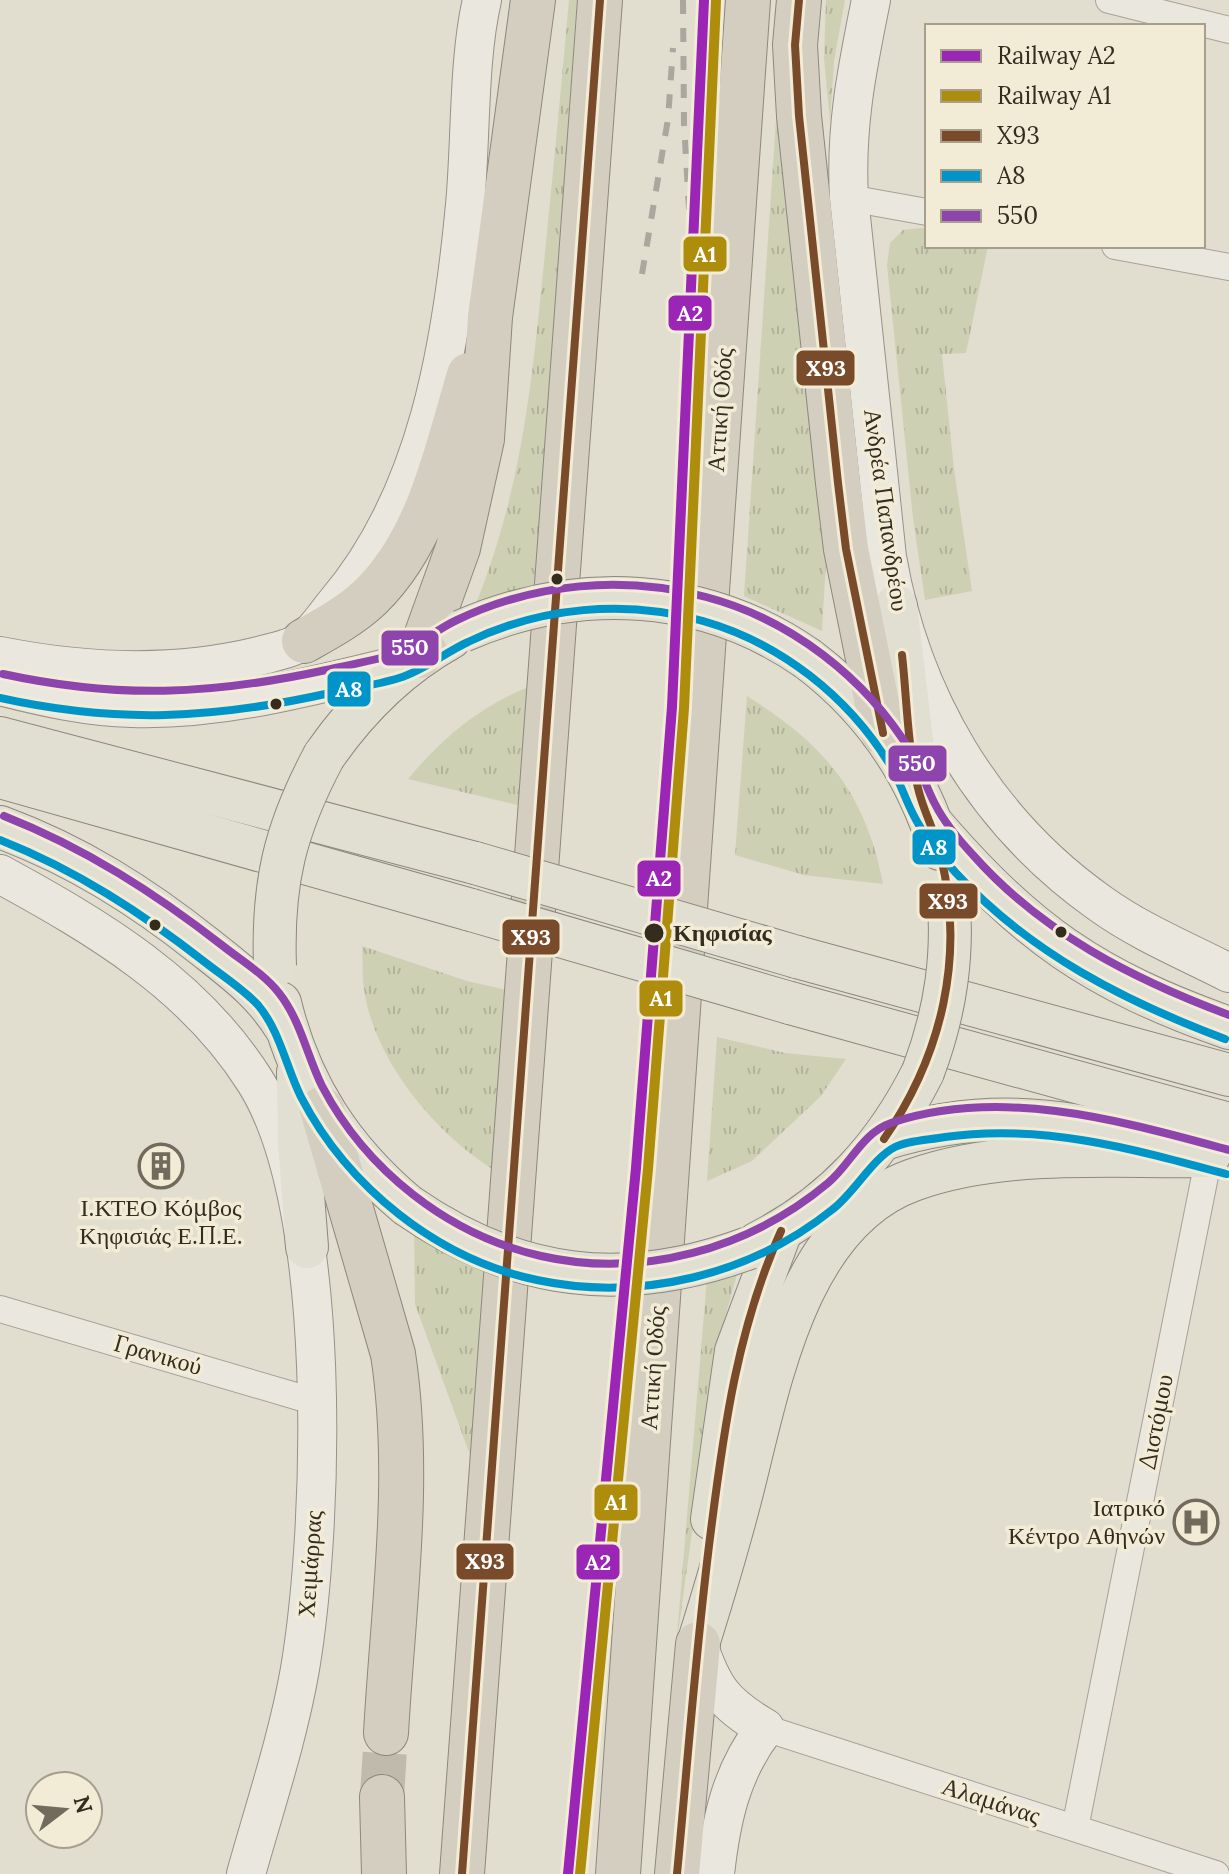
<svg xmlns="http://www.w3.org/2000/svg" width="1229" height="1874" font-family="Lora,serif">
	<defs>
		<pattern id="grass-tufts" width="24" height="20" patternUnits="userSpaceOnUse" patternTransform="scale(2)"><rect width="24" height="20" fill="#ced0b3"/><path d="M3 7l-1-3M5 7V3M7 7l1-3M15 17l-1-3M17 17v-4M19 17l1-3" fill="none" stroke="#b2b39a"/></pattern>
	</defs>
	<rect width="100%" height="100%" fill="#e1ddcf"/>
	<g fill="url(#grass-tufts)">
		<path d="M 569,0 L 577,0 L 534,601 L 468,623 C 519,504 530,400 543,273 C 552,182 561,91 569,0 Z"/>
		<polygon points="826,0 845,0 834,61 830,122 824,58"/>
		<polygon points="776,120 786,121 830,491 822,631 744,596"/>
		<polygon points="921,228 927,229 927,246 988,246 966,353 942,354 954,469 972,591 925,600 913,518 887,265 890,243 903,230"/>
		<path d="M 533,685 L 522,806 L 408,779 C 444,736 480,706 533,685 Z"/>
		<path d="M 747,696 C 825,745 865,792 883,884 L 804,875 L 735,855 Z"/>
		<path d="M 362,946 L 467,981 L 511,991 L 499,1173 C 438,1137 374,1062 364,989 C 362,975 363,960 362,946 Z"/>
		<polygon points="717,1037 785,1053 846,1059 821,1096 752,1161 707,1181"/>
		<polygon points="414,1221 494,1259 472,1489 470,1455 415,1304"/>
		<polygon points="743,1253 718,1343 676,1648 708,1266"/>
	</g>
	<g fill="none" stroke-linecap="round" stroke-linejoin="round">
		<polyline stroke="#bfbaac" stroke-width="44" stroke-dasharray="44 22" stroke-linecap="butt" points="382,1797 386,1733"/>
		<g stroke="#a7a297" stroke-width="28">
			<g id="street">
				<polyline points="1109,0 1229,30"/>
				<polyline points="849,198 927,212"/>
				<polyline points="1115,246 1229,267"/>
				<polyline points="0,1309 316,1402"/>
				<polyline points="765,1728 1216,1874"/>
				<polyline points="1075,1828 1209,1156"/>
			</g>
		</g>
		<g stroke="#979288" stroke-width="40">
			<g id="secondary">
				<path d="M 871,0 C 857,69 845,127 849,198 L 887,557 C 911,696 983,821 1101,904 C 1140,932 1186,951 1229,973"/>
				<path d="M 0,656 C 86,673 173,677 259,656 C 272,652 293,649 304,640 C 316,631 326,615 336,603 C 428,495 452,343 465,205 C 471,142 468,60 482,0"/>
				<path d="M 0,686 C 43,697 88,707 132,708 C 225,711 318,684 408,663"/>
				<path d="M 0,874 C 97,927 194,984 255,1081 C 334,1205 324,1525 300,1669 C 288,1738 265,1806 246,1874"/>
				<path d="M 698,1644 C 713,1689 724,1704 765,1728 C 731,1772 721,1820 715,1874"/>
			</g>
		</g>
		<g stroke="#8c887e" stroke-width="44">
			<g id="primary">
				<polyline points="896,606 916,773"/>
				<path d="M 808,659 C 873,708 916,771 940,849"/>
				<polyline points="0,738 475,863"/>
				<path d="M 324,756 C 358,707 398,667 450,638"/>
				<polyline points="0,777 471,910"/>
				<path d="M 932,824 C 1026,933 1093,980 1229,1028"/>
				<path d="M 0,827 C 76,855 141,896 205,947 C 238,973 264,992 286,1028"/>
				<polyline points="797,957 1229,1075"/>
				<path d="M 280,1003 C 300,1086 342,1150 407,1205"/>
				<polyline points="790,1003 1229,1124"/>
				<polyline points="298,1072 299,1143 307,1247"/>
				<path d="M 884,1139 C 980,1109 1055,1117 1150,1141"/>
				<path d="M 758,1243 C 834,1204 885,1148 923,1072"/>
				<polyline points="712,1519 736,1351 781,1231"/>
				<path d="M 698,1644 C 714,1593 729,1543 742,1492 C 769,1387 796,1222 913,1180 C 1005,1147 1113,1158 1209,1156"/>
			</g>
		</g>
		<g stroke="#8c887e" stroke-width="46">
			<g id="highway">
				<polyline points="799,0 795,45 799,116 838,483 846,549 883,733"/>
				<path d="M 304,641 C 327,628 351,615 370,597 C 429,540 446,451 469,375"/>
				<polyline points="419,656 458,548 482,439 490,317 533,0"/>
				<path d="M 322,1109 L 393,1354 C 412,1478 393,1608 386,1733"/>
				<polyline points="382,1797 384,1874"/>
				<polyline points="462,1874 600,0"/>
				<polyline points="618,1874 748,0"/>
				<polyline points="677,1874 698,1644"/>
			</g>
		</g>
		<use href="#street" stroke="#eae7df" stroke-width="26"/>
		<use href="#secondary" stroke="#eae7df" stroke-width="38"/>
		<use href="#primary" stroke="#e1ded2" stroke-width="42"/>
		<use href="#highway" stroke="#d4cec0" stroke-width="44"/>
		<g stroke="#aaa79f" stroke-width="6" stroke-dasharray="14 14" stroke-linecap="butt">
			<polyline points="683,0 684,124 693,277"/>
			<polyline points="642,274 668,119 673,48"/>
		</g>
		<g stroke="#8c887e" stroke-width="44" stroke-linecap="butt">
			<g id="primary-bridge">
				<path d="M 462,631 C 577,581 703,586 808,659"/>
				<polyline points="475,863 797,957"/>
				<polyline points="471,910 790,1003"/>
				<path d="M 275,966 C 272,883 285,829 324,756"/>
				<path d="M 923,1072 C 946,1011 954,954 948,890"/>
				<path d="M 407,1205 C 516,1281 625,1294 749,1248"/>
			</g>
		</g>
		<use href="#primary-bridge" stroke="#e1ded2" stroke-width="42"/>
		<g stroke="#f2ebd6" stroke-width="14">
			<g id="bus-1">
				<polyline points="799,0 795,45 799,116 838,483 846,549 883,733"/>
				<path d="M 884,1139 C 942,1055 965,957 941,857 C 936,833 923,811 918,788 C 907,744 907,699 902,655"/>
				<polyline points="462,1874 600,0"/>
				<path d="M 677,1874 C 688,1759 696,1645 711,1530 C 724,1427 738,1327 781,1231"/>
			</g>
		</g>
		<g stroke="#f2ebd6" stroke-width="14">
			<g id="bus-2">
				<path d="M 0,698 C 117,724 213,719 330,693 C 353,688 377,685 399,678 C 425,670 444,653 468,642 C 540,607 625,599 703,621 C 780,643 848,696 890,765 C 900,781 905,799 914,816 C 924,836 941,856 956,873 C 1030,953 1124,1001 1225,1039"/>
				<path d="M 0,840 C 76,870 142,913 206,963 C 224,977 243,989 258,1005 C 280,1031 286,1067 301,1097 C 348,1187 437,1259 537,1280 C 640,1302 751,1275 833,1209 C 854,1193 873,1158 895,1147 C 909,1140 929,1140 945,1137 C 1041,1123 1134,1149 1226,1174"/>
			</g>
		</g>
		<g stroke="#f2ebd6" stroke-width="14">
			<g id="bus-3">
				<path d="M 3,674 C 118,699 211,695 326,670 C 349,665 372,661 395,654 C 418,647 435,630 457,620 C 535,583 623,575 706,597 C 790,619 866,678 911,752 C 921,769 926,787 935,804 C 944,822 959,840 973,855 C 1042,933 1133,979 1229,1015"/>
				<path d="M 4,816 C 85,848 155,893 223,946 C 242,961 264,974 279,993 C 301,1021 307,1056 322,1086 C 366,1170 448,1235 541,1256 C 642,1279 749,1249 828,1183 C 850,1165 862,1133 891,1123 C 1001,1086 1122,1121 1229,1150"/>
			</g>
		</g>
		<use href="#bus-1" stroke="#7a4b2a" stroke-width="8"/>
		<use href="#bus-2" stroke="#0095c8" stroke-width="8"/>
		<use href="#bus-3" stroke="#8e44ad" stroke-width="8"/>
		<g stroke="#f2ebd6" stroke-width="16">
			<polyline id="rail-1" points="568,1874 636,1168 672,707 704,0"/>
		</g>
		<g stroke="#f2ebd6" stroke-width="16">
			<polyline id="rail-2" points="580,1874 648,1169 684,708 716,1"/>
		</g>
		<use href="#rail-1" stroke="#9b26b6" stroke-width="10"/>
		<use href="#rail-2" stroke="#ae8d0d" stroke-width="10"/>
	</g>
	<defs>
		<g id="building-ring" transform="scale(2.3)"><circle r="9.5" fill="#f2ebd6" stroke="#716a5d" stroke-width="1.5"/><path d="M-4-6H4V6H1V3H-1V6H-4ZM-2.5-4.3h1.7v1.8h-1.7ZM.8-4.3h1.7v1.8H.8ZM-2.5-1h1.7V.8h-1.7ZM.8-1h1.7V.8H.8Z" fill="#716a5d"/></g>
		<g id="hospital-ring" transform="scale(2.3)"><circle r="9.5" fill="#f2ebd6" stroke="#716a5d" stroke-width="1.5"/><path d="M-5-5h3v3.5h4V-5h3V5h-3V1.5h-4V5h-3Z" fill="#716a5d"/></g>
	</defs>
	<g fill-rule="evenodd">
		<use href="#building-ring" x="161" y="1166"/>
		<use href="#hospital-ring" x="1196" y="1522"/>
	</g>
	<g fill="#352c20" stroke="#f2ebd6" stroke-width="3">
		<circle cx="557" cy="579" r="7"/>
		<circle cx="276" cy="704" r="7"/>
		<circle cx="155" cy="925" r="7"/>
		<circle cx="1061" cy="932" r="7"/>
		<circle cx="654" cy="933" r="11"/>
	</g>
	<g text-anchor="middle" stroke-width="7" stroke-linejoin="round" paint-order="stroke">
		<g font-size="24" fill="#352c20" stroke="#f2ebd6">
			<text transform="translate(720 410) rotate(-86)" y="8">Αττική Οδός</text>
			<text transform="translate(886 510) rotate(82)" y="8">Ανδρέα Παπανδρέου</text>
			<text transform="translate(158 1355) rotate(16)" y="8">Γρανικού</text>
			<text transform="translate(653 1368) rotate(-86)" y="8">Αττική Οδός</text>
			<text transform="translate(1156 1422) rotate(-79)" y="8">Διστόμου</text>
			<text transform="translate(310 1564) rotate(-86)" y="8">Χειμάρρας</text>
			<text transform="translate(991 1801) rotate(18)" y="8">Αλαμάνας</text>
		</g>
		<g font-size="24" font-weight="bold" fill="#352c20" stroke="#f2ebd6" text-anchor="start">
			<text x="673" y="941">Κηφισίας</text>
		</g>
		<g font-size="24" fill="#352c20" stroke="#f2ebd6">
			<text x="161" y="1216">Ι.ΚΤΕΟ Κόμβος<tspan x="161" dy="28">Κηφισιάς Ε.Π.Ε.</tspan></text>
			<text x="1165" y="1516" text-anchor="end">Ιατρικό<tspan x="1165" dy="28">Κέντρο Αθηνών</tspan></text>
		</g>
	</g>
	<g stroke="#f2ebd6" stroke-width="3">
		<rect x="682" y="235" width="46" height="38" rx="8" fill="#ae8d0d"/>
		<rect x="667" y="294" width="46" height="38" rx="8" fill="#9b26b6"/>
		<rect x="795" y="349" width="61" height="38" rx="8" fill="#7a4b2a"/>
		<rect x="380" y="629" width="60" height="38" rx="8" fill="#8e44ad"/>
		<rect x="326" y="670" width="46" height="38" rx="8" fill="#0095c8"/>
		<rect x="887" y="744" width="61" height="39" rx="8" fill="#8e44ad"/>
		<rect x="911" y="828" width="46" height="38" rx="8" fill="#0095c8"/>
		<rect x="636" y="859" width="46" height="39" rx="8" fill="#9b26b6"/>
		<rect x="918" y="882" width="61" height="38" rx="8" fill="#7a4b2a"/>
		<rect x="501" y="918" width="60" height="38" rx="8" fill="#7a4b2a"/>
		<rect x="638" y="979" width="46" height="39" rx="8" fill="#ae8d0d"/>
		<rect x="593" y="1483" width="46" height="39" rx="8" fill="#ae8d0d"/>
		<rect x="455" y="1542" width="60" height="39" rx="8" fill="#7a4b2a"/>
		<rect x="575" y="1543" width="46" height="38" rx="8" fill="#9b26b6"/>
	</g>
	<g font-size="22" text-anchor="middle" font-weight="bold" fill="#fff">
		<text x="705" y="262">A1</text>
		<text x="690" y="321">A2</text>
		<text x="826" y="376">X93</text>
		<text x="410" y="655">550</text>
		<text x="349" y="697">A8</text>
		<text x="917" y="771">550</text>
		<text x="934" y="855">A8</text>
		<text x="659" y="886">A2</text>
		<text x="948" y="909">X93</text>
		<text x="531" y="945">X93</text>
		<text x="661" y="1006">A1</text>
		<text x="616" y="1510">A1</text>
		<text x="485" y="1569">X93</text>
		<text x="598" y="1570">A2</text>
	</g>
	<rect x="925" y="24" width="280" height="224" fill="#f2ebd6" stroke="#a69f8d" stroke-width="2"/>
	<rect x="941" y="50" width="40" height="12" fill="#9b26b6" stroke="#a69f8d" stroke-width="2"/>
	<text x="997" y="64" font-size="24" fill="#352c20">Railway A2</text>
	<rect x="941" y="90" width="40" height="12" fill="#ae8d0d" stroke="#a69f8d" stroke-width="2"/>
	<text x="997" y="104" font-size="24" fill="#352c20">Railway A1</text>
	<rect x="941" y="130" width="40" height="12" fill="#7a4b2a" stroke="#a69f8d" stroke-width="2"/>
	<text x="997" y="144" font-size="24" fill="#352c20">X93</text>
	<rect x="941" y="170" width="40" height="12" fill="#0095c8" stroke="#a69f8d" stroke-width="2"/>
	<text x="997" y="184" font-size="24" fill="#352c20">A8</text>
	<rect x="941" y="210" width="40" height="12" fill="#8e44ad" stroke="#a69f8d" stroke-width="2"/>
	<text x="997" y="224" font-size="24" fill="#352c20">550</text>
	<g transform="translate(64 1810) rotate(74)"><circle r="38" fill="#f2ebd6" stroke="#a69f8d" stroke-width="2"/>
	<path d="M0-6L14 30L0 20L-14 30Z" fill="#716a5d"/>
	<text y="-12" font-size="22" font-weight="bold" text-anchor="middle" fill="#352c20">N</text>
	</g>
</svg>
